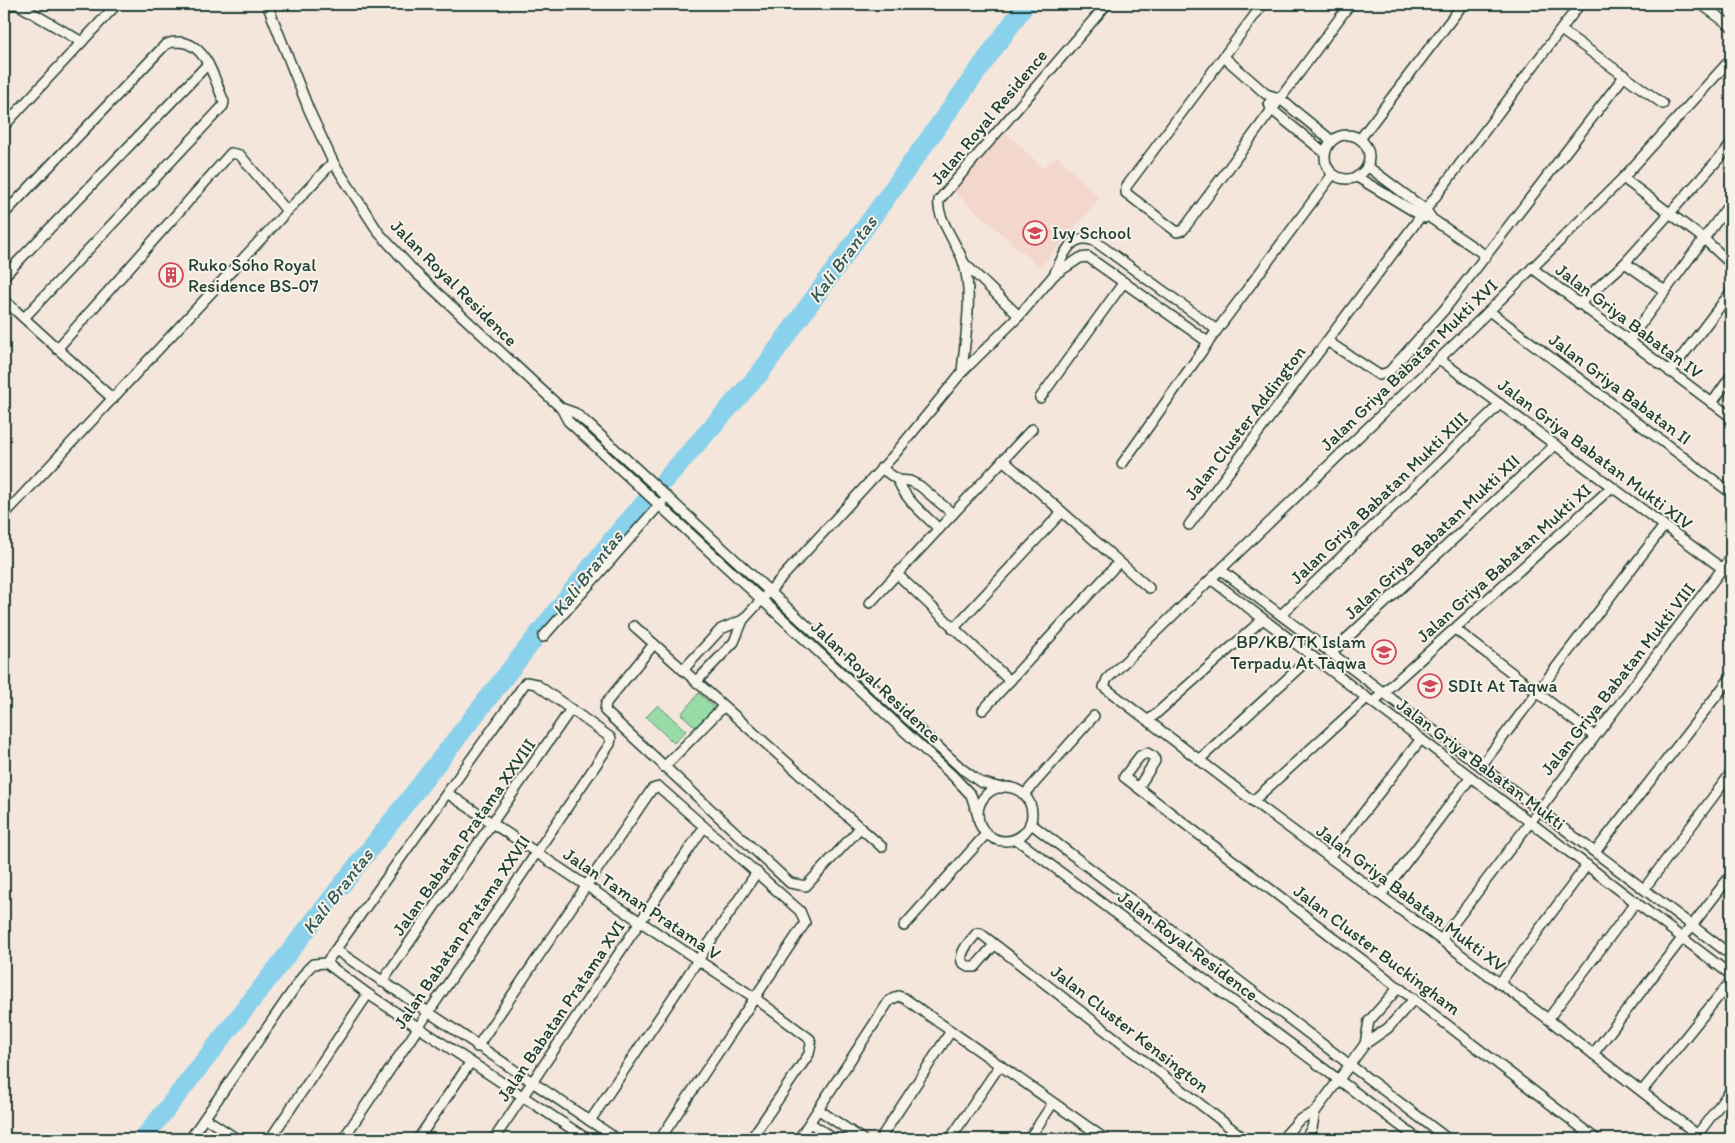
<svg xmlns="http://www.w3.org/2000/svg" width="1735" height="1143" font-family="Itim,sans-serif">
	<rect width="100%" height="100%" fill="#f5e6dc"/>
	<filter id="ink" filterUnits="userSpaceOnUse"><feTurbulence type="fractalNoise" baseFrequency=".02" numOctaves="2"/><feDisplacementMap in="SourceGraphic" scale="10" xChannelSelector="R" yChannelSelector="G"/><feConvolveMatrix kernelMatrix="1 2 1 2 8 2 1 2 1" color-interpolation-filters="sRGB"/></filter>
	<g filter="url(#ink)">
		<polygon fill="#f3d7cd" points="1004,130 1043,168 1057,156 1100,198 1040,268 951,189"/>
		<g fill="#98dba6" stroke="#5c8c6d">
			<polygon points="699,693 717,710 699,730 681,714"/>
			<polygon points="658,705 686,731 674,743 646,717"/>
		</g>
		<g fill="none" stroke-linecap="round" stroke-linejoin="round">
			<polyline stroke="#8ad1ec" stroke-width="19" points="143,1139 615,536 760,373 1026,4"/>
			<g stroke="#1f3d34" stroke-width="12">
				<g id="street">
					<polyline points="17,4 82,42"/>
					<polyline points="267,4 309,110 333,162 379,233 415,272 561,408 568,421 953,776 971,795 978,816"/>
					<polyline points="1263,4 1126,187 1126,193 1177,232 1183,230 1350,4"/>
					<polyline points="1701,4 1731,26"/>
					<polyline points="4,7 14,4"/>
					<polyline points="1561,30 1663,104"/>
					<polyline points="1224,57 1266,94 1279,98 1331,140"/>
					<polyline points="1269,103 1271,109 1325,153"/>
					<polyline points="4,126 117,4"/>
					<circle cx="1347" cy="157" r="22"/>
					<polyline points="1360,139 1463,4"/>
					<polyline points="1367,166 1426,210 1432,219 1485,255"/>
					<polyline points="1357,177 1425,218"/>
					<polyline points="1623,178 1704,239 1731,264"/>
					<path d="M 4,214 L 165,45 C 170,42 173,42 180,42 C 207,44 215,81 224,102 L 223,106 L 24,318"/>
					<polyline points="963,262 1019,316"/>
					<polyline points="1625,263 1665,291"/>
					<polyline points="1532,268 1731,417"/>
					<polyline points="4,276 208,64"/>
					<polyline points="4,300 113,399"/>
					<polyline points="1579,304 1625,263 1731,145"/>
					<polyline points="1489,311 1731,493"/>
					<polyline points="1629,340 1731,202"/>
					<polyline points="1327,341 1379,375 1389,372 1444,310 1625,75"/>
					<path d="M 1208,342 L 1088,257 L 1080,258 L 1054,275 C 1063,256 1071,230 1096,242 L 1217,330"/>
					<polyline points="57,349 231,153 240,155 287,211"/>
					<polyline points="1439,359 1731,575"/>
					<path d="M 962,372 C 965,337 974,295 963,261 C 957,244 936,217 939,200 L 1107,4"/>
					<polyline points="1670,372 1731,292"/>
					<polyline points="1040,398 1124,282"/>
					<polyline points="1712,403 1731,376"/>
					<polyline points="561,408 575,413 587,423 961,768 980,782 1001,788"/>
					<polyline points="1003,460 1149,588"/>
					<polyline points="1122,464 1217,330 1333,174"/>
					<polyline points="881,468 898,480 910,481 920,486 953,514"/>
					<path d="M 898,480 C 905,500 924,514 939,529"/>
					<polyline points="4,515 333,162"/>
					<polyline points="1189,525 1580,4"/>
					<polyline points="1221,570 1731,955"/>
					<polyline points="897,574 1010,681"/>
					<polyline points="1212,580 1731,975"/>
					<polyline points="870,603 1032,429"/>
					<polyline points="1281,615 1500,404"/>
					<polyline points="634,626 882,847"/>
					<polyline points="953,629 1062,512"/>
					<polyline points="1455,629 1594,736"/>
					<polyline points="543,637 662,502"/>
					<polyline points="654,644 606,703 605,711 790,883 806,886 861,827"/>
					<polyline points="1331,653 1555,445"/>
					<polyline points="683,670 721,629 743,620"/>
					<polyline points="696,682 734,642 743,620 894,455 962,372 1019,316 1054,275"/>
					<polyline points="1373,702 1612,487"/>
					<polyline points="983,710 1119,562"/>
					<polyline points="1149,720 1263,619"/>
					<polyline points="1200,759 1312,656"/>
					<polyline points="1481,766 1664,526"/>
					<polyline points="664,767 723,707"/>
					<circle cx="1005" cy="814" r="27"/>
					<polyline points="1138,788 1155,761 1154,757 1147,753 1140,756 1124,777 1596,1139"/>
					<polyline points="447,793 755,998 810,1039 811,1044 809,1054 751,1139"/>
					<polyline points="1024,795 1094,716"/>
					<polyline points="1253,801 1367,698"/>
					<polyline points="1030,823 1448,1139"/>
					<polyline points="1016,839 1418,1139"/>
					<polyline points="1595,852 1731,677"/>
					<polyline points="1329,857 1421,739"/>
					<polyline points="1644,889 1731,773"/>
					<polyline points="1381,895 1471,777"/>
					<polyline points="904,926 986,834"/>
					<polyline points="1441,940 1731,557"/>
					<path d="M 994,945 L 975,967 L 969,967 L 962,962 C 959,952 970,941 977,933 L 980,933 L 1245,1139"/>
					<polyline points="336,950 617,1139"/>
					<polyline points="326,963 526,682 536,684 611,738 610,744 343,1139"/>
					<polyline points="326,963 368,994 587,1139"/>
					<polyline points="382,982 571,709"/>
					<polyline points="1499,984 1587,865"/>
					<polyline points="1548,1019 1636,902"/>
					<polyline points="1365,1044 1369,1021 1399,987"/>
					<polyline points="477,1047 652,789 659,787 800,911 805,923 660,1139"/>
					<polyline points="1593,1054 1731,875"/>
					<polyline points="1642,1091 1731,981"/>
					<polyline points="819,1110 862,1139"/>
					<polyline points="205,1118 237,1139"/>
					<polyline points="590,1121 757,872"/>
					<polyline points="810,1123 834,1139"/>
					<polyline points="1697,1135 1731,1090"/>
					<polyline points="800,1137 889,1001 898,996 904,998 1105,1139"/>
					<polyline points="190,1139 307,970 313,964 326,963"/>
					<polyline points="270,1139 368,994"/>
					<polyline points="418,1139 470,1063"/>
					<polyline points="494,1139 704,827"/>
					<polyline points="880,1139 951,1031"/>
					<polyline points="950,1139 1000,1065"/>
					<polyline points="1029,1139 1053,1103"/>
					<polyline points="1282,1139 1299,1120 1315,1112"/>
					<polyline points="1305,1139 1312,1128 1315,1112 1365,1044 1388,1028 1414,999"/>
					<polyline points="1703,1139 1548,1019 1253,801 1104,687 1107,679 1489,311 1623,178 1731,59"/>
				</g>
			</g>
			<use href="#street" stroke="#f7f3e8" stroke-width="9"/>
		</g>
	</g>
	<defs>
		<g id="school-ring" transform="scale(1.25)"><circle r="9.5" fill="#f7f3e8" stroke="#d1495b" stroke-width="1.5"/><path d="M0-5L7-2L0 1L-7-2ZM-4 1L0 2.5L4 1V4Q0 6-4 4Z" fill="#d1495b"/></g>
		<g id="building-ring" transform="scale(1.25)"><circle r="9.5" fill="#f7f3e8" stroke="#d1495b" stroke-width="1.5"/><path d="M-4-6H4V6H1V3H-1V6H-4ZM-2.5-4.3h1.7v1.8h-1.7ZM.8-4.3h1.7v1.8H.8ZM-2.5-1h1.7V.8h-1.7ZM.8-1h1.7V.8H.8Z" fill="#d1495b"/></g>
	</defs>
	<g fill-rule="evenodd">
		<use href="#school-ring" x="1035" y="233"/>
		<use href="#building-ring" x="171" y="275"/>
		<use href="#school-ring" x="1384" y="652"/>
		<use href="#school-ring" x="1430" y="686"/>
	</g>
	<g text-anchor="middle" stroke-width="4" stroke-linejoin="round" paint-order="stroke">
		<g font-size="18" fill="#1f3d34" stroke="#f7f3e8">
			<text transform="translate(989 117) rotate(-50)" y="6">Jalan Royal Residence</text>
			<text transform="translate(454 283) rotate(45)" y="6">Jalan Royal Residence</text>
			<text transform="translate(1629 321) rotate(37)" y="6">Jalan Griya Babatan IV</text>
			<text transform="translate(1409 365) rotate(-44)" y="6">Jalan Griya Babatan Mukti XVI</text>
			<text transform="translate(1620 389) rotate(37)" y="6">Jalan Griya Babatan II</text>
			<text transform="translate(1245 423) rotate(-53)" y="6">Jalan Cluster Addington</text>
			<text transform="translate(1595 454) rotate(37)" y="6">Jalan Griya Babatan Mukti XIV</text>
			<text transform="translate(1379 498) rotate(-44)" y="6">Jalan Griya Babatan Mukti XIII</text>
			<text transform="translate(1432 537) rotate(-43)" y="6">Jalan Griya Babatan Mukti XII</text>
			<text transform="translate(1504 563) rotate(-42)" y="6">Jalan Griya Babatan Mukti XI</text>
			<text transform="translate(1618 679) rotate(-52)" y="6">Jalan Griya Babatan Mukti VIII</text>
			<text transform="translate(876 682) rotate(43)" y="6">Jalan Royal Residence</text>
			<text transform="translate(1481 764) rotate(37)" y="6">Jalan Griya Babatan Mukti</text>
			<text transform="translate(464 837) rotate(-55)" y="6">Jalan Babatan Pratama XXVIII</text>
			<text transform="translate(1411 898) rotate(37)" y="6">Jalan Griya Babatan Mukti XV</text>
			<text transform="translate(642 904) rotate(34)" y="6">Jalan Taman Pratama V</text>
			<text transform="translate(462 932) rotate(-56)" y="6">Jalan Babatan Pratama XXVII</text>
			<text transform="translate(1188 946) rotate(37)" y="6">Jalan Royal Residence</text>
			<text transform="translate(1377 950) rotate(37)" y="6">Jalan Cluster Buckingham</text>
			<text transform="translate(561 1011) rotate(-56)" y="6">Jalan Babatan Pratama XVI</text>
			<text transform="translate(1130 1029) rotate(38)" y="6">Jalan Cluster Kensington</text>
		</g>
		<g font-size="18" fill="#1f3d34" stroke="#f7f3e8" text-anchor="start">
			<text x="1052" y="239">Ivy School</text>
			<text x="188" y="271">Ruko Soho Royal<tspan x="188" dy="21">Residence BS-07</tspan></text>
			<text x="1366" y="648" text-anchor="end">BP/KB/TK Islam<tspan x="1366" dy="21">Terpadu At Taqwa</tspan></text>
			<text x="1448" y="692">SDIt At Taqwa</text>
		</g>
		<g font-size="19" font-style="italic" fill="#345b59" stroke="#f7f3e8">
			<text transform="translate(842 259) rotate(-54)" y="7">Kali Brantas</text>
			<text transform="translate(587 573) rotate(-52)" y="7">Kali Brantas</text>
			<text transform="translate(337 891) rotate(-52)" y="7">Kali Brantas</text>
		</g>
	</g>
	<rect width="1735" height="1143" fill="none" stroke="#f7f3e8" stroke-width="20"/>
	<rect x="10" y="10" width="1715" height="1123" fill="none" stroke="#1f3d34" stroke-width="2" filter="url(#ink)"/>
</svg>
